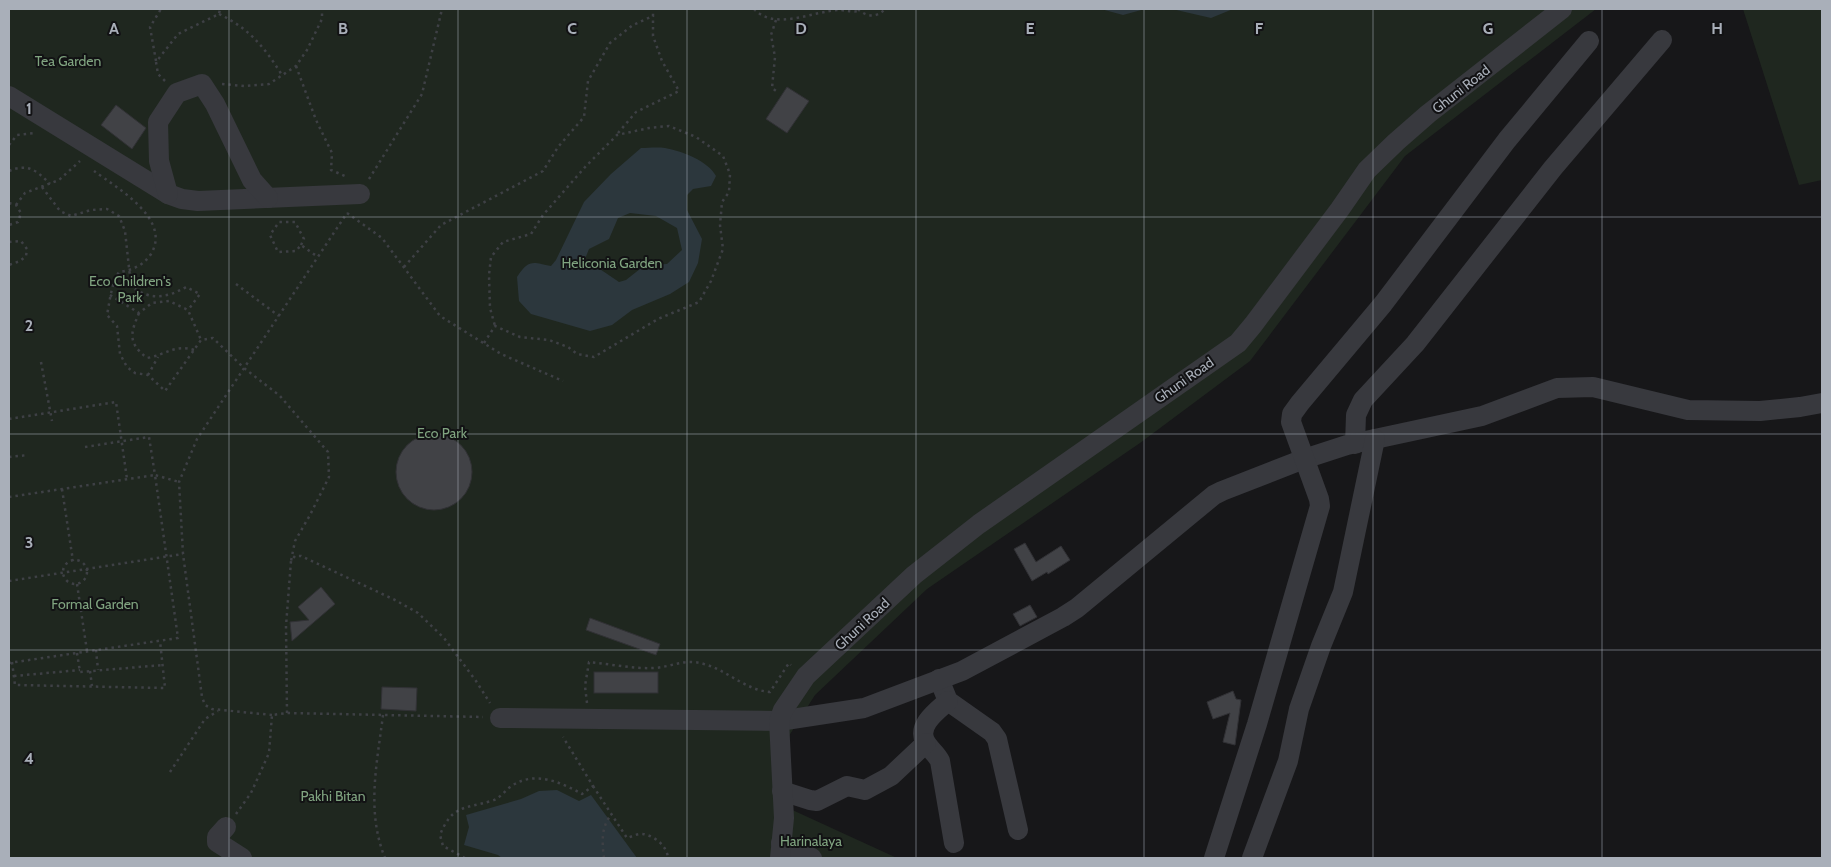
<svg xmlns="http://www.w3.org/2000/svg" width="1831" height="867" font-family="Cabin,sans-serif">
	<rect width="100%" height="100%" fill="#171719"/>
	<g fill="#1f271f">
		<polygon points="9,9 1596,9 1405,156 1250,361 1140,443 927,589 815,695 787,739 788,808 897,858 9,858"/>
		<polygon points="1743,9 1822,9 1822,180 1799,185"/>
	</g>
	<g fill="#2c373d" fill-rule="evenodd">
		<polygon points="1101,9 1145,9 1123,15"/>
		<polygon points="1172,9 1233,9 1211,18"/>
		<path d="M 641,148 C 648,148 657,147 665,148 C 682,151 708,161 716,176 L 711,186 L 693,189 L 687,195 L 687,210 L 702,239 L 698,263 L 689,282 L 670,294 L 632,310 L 612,325 L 590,331 L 531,314 L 519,301 L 517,277 C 529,259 532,262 551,266 L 556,260 L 584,202 L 611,174 ZM 630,213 L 656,216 L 677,228 L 682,250 L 667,264 L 645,265 L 626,280 L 619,282 L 585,259 L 589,249 L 609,239 L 618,218 Z"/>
		<polygon points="557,790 579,801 591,795 637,858 502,858 498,855 464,845 469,827 466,815 521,799 539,791"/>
	</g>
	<g fill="#414246" stroke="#313135">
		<polygon points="787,87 809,101 787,133 766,119"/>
		<polygon points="116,105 146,128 132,149 101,125"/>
		<circle cx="434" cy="472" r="38"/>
		<polygon points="1025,543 1036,562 1061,546 1070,560 1048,574 1047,572 1032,581 1014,549"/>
		<polygon points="321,587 335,604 292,641 290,622 309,620 298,607"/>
		<polygon points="1030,605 1037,617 1020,626 1013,614"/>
		<polygon points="590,618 660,644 656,655 586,630"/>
		<rect x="594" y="672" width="64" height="21"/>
		<polygon points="382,687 417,688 416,711 381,709"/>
		<polygon points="1233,691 1236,699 1241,700 1235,745 1223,742 1230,713 1213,719 1207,702"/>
	</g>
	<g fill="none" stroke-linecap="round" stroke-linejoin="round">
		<g stroke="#3e4045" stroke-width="2.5" stroke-dasharray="2.5 4" stroke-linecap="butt">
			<path d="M 754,9 C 776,32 814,10 841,10 C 848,11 854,12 860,11"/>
			<path d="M 858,9 C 866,17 877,18 885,9"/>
			<path d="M 219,14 C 250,29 264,47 282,75"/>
			<polyline points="776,20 771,35 775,57 772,88 779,93"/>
			<polyline points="156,61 150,27 161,9"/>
			<polyline points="296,66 316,120 332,153 331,170 345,176"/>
			<polyline points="165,81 158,74 156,62 178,34 219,14 220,9"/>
			<polyline points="222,84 244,86 269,84 296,66 307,50 322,19 322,9"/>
			<polyline points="618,133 636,112 679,91 662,61 653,36 653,16"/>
			<polyline points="9,145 17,135 35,133"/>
			<path d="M 9,171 C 28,163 36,170 50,184"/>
			<path d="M 94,171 C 117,188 172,219 151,254 C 143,266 132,270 119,272 C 111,285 110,300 107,315 L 117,326 L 120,354 L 127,367 L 135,373 L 148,375 L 165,391 L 201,340 L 213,338 L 244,368 L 280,396 L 328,452 L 329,477 L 310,515 L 295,541 L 291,561"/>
			<polyline points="369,179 422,94 442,9"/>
			<path d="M 42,187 L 60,211 L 71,216 L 91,210 L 107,209 L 119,216 L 125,231 L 131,286 C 150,301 167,298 186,287 L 200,294 L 188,310"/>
			<polyline points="9,203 16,205 21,213 18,222 9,225"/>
			<polyline points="16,205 25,193 59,180 80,161"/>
			<polyline points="347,213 382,238 440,316 501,354 563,381"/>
			<polyline points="9,242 21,241 27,249 26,256 20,261 9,265"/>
			<polyline points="301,245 304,239 295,222 279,222 270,235 278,252 296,251 301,245 318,257"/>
			<polyline points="404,267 441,225 543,171 558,147 584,117 588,81 610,43 633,25 653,16 653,9"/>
			<polyline points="236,284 279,316"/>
			<polyline points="110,295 139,313 152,303 169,301 188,310 201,340"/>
			<path d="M 139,313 C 130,334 128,343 147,358 C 165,355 175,344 194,350"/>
			<polyline points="484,343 495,326 520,337 549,340 568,347 577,354 594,357 658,319 699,302 711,281 723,249 720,225 722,202 729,192 730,174 723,156 696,137 669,126 649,128 617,135 586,166 543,215 531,234 503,242 491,257 489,275 490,308 495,326"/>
			<polyline points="41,362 52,421"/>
			<polyline points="148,375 158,357"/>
			<polyline points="9,419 116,402 127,479"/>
			<polyline points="85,447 149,437 155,475 179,482"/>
			<polyline points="9,457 28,455"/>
			<polyline points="62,489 73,561"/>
			<polyline points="9,497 155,475 178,638 9,663"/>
			<circle cx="75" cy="572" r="12"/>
			<polyline points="9,581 183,554"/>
			<polyline points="77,584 87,651"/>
			<polyline points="96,650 98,670"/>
			<polyline points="77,653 80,672 163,665"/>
			<polyline points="12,662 15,685 165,688 160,641"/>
			<polyline points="90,671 92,686"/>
			<polyline points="14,676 80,670"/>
			<path d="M 587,703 L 585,686 L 589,662 C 610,664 633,669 654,668 C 672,667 684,658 704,664 C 727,670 745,690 770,692 L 789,663 L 791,665"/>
			<polyline points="287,713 286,626 291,561 295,556 301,556 395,600 418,613 444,638 476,681 490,703"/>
			<polyline points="272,715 212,709 205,705 202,697 183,554 179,482 197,439 347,213"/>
			<path d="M 383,715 C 377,764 366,811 385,858"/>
			<polyline points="170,772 205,719 218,711"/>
			<path d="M 593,786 L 627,838 C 631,837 638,833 643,834 C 655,836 667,846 668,858"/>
			<polyline points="236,814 251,793 269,753 272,715 287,713 483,717"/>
			<path d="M 465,858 L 443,846 L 440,835 C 452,805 464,809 491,801 C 500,799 505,790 513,785 C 535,771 561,782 582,794 L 593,786 L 563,737"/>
			<path d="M 604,858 C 602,843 601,827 611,815"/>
		</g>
		<g stroke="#38393e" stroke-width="20">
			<polyline points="9,96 168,194 182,199 198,201 360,194"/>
			<polyline points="168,194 159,161 158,122 177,93 202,84 215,104 252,180 268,198"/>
			<polyline points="1355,444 1356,415 1363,400 1415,344 1553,168 1662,40"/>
			<polyline points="939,679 948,701 992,732 997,739 1018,830"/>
			<path d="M 948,701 C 937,711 917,725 925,741 C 929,749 936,753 940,761 L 954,843"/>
			<polyline points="500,718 779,721 864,708 962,671 1063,617 1077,608 1214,495 1222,491 1304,459 1347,445 1482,416 1557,388 1593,387 1688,410 1760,411 1800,407 1822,403"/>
			<polyline points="782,791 810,800 817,801 847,786 865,790 891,776 926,743"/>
			<polyline points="226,827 217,837 217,842 242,858"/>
			<polyline points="781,843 812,858"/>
			<polyline points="780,858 784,818 779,721 783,710 806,676 914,575 979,524 1238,343 1253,325 1340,209 1367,170 1396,142 1428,114 1562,9"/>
			<polyline points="1214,858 1257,724 1320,506 1319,499 1291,422 1292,414 1300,403 1383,304 1507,140 1589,41"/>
			<polyline points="1252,858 1288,761 1299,709 1321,646 1343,592 1375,439"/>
		</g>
	</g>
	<path fill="none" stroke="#a9afb9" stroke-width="1" stroke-opacity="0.55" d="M 229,9 L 229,858M 458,9 L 458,858M 687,9 L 687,858M 916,9 L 916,858M 1144,9 L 1144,858M 1373,9 L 1373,858M 1602,9 L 1602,858M 9,217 L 1822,217M 9,434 L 1822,434M 9,650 L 1822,650"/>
	<g text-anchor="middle" stroke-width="4" stroke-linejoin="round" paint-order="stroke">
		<g font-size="14" fill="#80a480" stroke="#121214">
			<text x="68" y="66">Tea Garden</text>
			<text x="612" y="268">Heliconia Garden</text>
			<text x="130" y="286">Eco Children's<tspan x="130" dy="16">Park</tspan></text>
			<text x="442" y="438">Eco Park</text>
			<text x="95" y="609">Formal Garden</text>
			<text x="333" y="801">Pakhi Bitan</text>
			<text x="811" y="846">Harinalaya</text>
		</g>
		<g font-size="14" fill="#a9afb9" stroke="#121214">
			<text transform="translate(1461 89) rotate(-38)" y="5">Ghuni Road</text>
			<text transform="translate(1184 380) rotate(-35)" y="5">Ghuni Road</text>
			<text transform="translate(862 624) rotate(-43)" y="5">Ghuni Road</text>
		</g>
	</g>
	<g font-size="16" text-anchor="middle" font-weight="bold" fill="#a9afb9" stroke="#121214" stroke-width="4" stroke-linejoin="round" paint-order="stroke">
		<text x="114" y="34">A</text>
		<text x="343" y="34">B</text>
		<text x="572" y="34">C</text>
		<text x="801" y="34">D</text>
		<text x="1030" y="34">E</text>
		<text x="1259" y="34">F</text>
		<text x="1488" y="34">G</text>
		<text x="1717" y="34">H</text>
		<text x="29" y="114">1</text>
		<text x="29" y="331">2</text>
		<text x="29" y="548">3</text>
		<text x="29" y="764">4</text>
	</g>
	<rect width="1831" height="867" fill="none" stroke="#a9afb9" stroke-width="20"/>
</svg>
